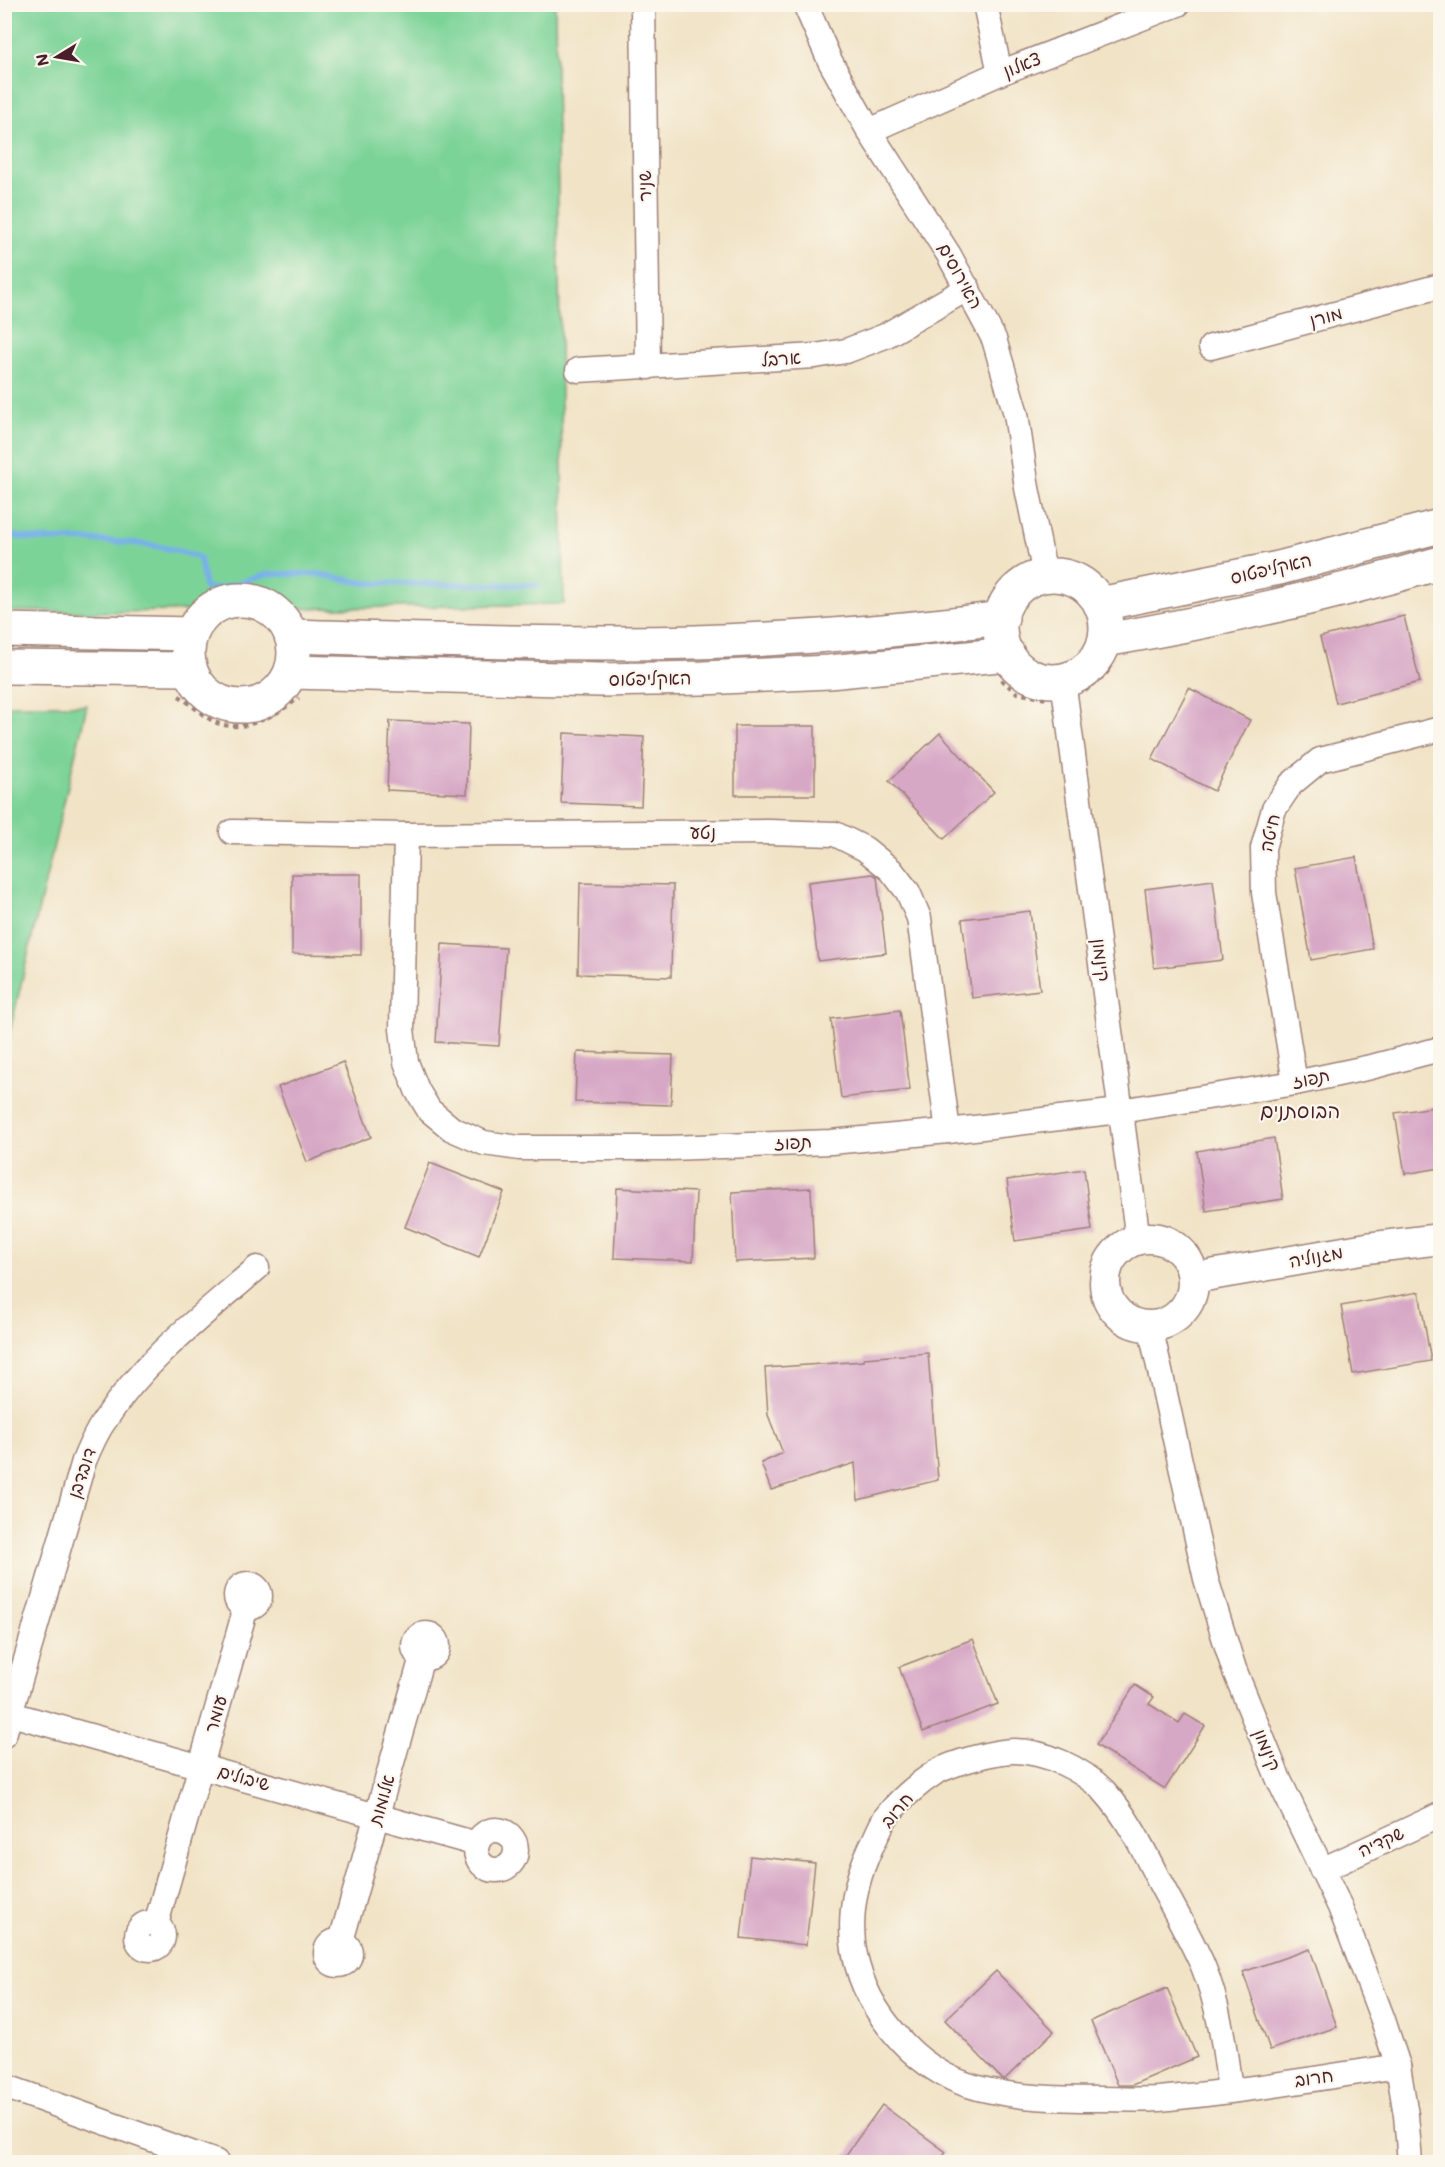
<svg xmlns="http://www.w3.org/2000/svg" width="1445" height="2167" font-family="Mali,'Playpen Sans Hebrew',sans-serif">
	<rect width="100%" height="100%" fill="#fbf7ec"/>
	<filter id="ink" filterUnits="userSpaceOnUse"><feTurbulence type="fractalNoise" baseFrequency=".0167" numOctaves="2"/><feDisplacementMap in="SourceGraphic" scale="12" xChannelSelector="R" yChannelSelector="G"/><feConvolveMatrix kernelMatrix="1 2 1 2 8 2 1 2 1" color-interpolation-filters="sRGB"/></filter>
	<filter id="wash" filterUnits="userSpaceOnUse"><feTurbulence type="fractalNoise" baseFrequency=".008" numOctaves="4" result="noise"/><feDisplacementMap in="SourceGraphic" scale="24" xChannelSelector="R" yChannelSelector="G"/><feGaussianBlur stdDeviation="1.35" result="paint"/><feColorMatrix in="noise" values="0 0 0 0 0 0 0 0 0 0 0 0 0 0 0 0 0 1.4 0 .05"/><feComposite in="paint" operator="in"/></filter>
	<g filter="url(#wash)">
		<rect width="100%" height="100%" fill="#f1e3c6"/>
		<g fill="#7cd397" stroke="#637961" stroke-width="1.5">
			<polygon points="5,4 555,5 564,604 113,612 5,611"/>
			<polygon points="5,705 87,705 5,1052 4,705"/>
		</g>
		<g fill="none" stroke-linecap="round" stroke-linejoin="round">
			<path stroke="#78b1e8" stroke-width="6" d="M 4,534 C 29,540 53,540 78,540 C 119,541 162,543 200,558 L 205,588 L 219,589 L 268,574 L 318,574 L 365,583 L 537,585"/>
		</g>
		<g id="blocks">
			<g fill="#d7a8c6">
				<polygon points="1404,616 1420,682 1336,703 1320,637"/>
				<polygon points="1189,688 1250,720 1214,791 1152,759"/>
				<polygon points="390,721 469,724 467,794 387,790"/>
				<rect x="735" y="726" width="80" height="69"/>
				<polygon points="564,733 644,737 641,806 561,803"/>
				<polygon points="940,733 994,792 944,839 889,781"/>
				<polygon points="1356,857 1373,949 1311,960 1295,868"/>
				<polygon points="292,874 361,874 361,955 292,954"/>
				<polygon points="873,874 877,877 886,953 818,961 808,882"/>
				<polygon points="1213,880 1223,960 1154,968 1145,889"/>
				<polygon points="580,883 673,885 671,977 578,974"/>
				<polygon points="1030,911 1040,990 972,998 962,919"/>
				<polygon points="442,944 506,948 499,1046 436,1042"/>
				<polygon points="900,1010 910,1090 841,1098 831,1019"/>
				<polygon points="577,1052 673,1055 671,1105 575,1102"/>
				<polygon points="343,1062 371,1137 307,1162 278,1087"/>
				<polygon points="1440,1106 1440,1168 1405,1174 1395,1113"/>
				<polygon points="1274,1138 1283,1199 1206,1211 1197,1151"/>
				<polygon points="430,1163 504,1192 479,1257 405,1227"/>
				<polygon points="1084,1169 1092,1230 1015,1241 1007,1180"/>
				<polygon points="617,1188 696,1192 693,1261 614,1258"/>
				<polygon points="811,1188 814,1258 735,1262 732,1192"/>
				<polygon points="1419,1292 1431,1361 1353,1374 1341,1306"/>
				<polygon points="928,1353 938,1480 858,1500 855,1463 771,1490 761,1463 783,1453 768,1415 765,1368 864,1361 864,1358"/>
				<polygon points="973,1639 998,1704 923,1732 899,1667"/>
				<polygon points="1135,1685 1154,1697 1149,1704 1179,1723 1185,1714 1205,1726 1165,1789 1096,1745"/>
				<polygon points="750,1856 815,1863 806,1945 741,1938"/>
				<polygon points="1310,1949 1337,2027 1270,2050 1243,1972"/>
				<polygon points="996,1971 1054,2031 1005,2079 1001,2078 945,2020"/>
				<polygon points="1167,1988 1197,2057 1132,2085 1118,2085 1091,2021"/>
				<polygon points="882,2105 946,2152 939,2163 840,2163"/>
			</g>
		</g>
	</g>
	<g filter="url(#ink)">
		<use href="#blocks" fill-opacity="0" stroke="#9e8178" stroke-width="1.5"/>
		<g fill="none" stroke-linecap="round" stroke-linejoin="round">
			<g stroke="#9e8178" stroke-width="27">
				<g id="minor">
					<polyline points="643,4 648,367"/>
					<polyline points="805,4 830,61 869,131 949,255 994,339 1016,414 1027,488 1045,575"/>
					<polyline points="985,4 1000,73"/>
					<polyline points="869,131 1000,73 1178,4"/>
					<polyline points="1211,347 1440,286"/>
					<polyline points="578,370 815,356 846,351 885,336 968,288"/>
					<polyline points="1063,680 1138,1240"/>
					<polyline points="232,832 406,835 770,832 835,834 865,849 891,870 908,892 919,918 948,1131"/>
					<polyline points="406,835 402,1029 406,1062 417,1090 429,1110 452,1129 484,1143 519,1148 669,1148 831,1142 948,1131 1120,1111 1295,1083 1371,1067 1440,1049"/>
					<polyline points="1295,1083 1264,893 1263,848 1274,809 1291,784 1320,760 1440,729"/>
					<polyline points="1150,1326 1206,1579 1234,1669 1279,1780 1340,1907 1383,2020 1398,2066 1406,2115 1410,2162"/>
					<circle cx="248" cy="1596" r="12"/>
					<circle cx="426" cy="1646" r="12"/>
					<polyline points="11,1714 477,1844"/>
					<path d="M 4,1735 L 84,1461 C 90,1447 96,1432 105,1420 C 144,1360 203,1315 257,1268"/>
					<circle cx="496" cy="1850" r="20"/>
					<polyline points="1322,1870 1440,1815"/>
					<circle cx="150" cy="1936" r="13"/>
					<polyline points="156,1924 246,1607"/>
					<polyline points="341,1941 422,1657"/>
					<circle cx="338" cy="1953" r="12"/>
					<polyline points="4,2086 216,2162"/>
					<path d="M 1230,2091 C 1225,2049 1219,2005 1203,1966 C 1190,1936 1172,1906 1157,1877 C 1142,1847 1127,1816 1104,1791 C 1082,1769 1045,1751 1014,1751 C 994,1751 953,1763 936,1772 C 919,1783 898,1801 886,1817 C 880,1826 876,1838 871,1847 C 841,1911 846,1974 891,2029 C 913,2057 943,2079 978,2088 C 1018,2098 1058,2099 1098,2099 C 1118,2099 1139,2100 1159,2099 C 1239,2092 1319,2078 1398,2066"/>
				</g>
			</g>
			<g stroke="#9e8178" stroke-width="33">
				<g id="tertiary">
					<circle cx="1149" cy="1282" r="44"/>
					<polyline points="1193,1278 1367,1248 1440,1239"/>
				</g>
			</g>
			<g stroke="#9e8178" stroke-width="36">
				<g id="secondary">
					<circle cx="1053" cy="628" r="53"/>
					<circle cx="241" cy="653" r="53"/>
					<polyline points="1100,604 1279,568 1440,526"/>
					<polyline points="4,630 191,634"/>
					<path d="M 291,636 C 425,640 560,645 695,642 C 798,639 900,631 1002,618"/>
					<path d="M 1105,640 C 1218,621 1330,595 1440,563"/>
					<polyline points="4,667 190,669"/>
					<polyline points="291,672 601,680 703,678 829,672 1008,654"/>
				</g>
			</g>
			<g stroke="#9e8178" stroke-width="4" stroke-dasharray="4.5 4.5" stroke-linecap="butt">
				<polyline points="1001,680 1017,693 1046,699"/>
				<polyline points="1085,691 1105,675 1112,666"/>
				<path d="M 179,696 C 190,703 206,719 217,723 C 246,734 277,714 299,698"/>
			</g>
			<use href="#minor" stroke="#fff" stroke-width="24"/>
			<use href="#tertiary" stroke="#fff" stroke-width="30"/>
			<use href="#secondary" stroke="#fff" stroke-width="33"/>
		</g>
	</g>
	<g text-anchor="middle" stroke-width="4.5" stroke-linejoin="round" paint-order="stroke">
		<g font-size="18" fill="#4a1f2b" stroke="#fbf7ec">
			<text transform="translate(1022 65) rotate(-22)" y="6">צאלון</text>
			<text transform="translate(645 186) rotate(-91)" y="6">שניר</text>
			<text transform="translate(960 276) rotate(61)" y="6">האירוסים</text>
			<text transform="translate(1326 317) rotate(-15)" y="6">מורן</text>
			<text transform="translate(781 359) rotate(-4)" y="6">ארבל</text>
			<text transform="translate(1271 569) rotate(-13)" y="6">האקליפטוס</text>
			<text transform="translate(650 679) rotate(-1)" y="6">האקליפטוס</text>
			<text x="703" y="839">נטע</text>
			<text transform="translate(1270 833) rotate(-77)" y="6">חיטה</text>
			<text transform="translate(1101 960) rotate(83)" y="6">קינמון</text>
			<text transform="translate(1311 1079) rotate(-11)" y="6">תפוז</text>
			<text transform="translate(793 1143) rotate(-2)" y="6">תפוז</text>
			<text transform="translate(1316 1257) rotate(-10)" y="6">מגנוליה</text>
			<text transform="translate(82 1473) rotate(-71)" y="6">דובדבן</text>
			<text transform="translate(216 1714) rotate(-74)" y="6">עומר</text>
			<text transform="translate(1267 1750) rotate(68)" y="6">קינמון</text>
			<text transform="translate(244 1778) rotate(16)" y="6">שיבולים</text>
			<text transform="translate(382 1800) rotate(-74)" y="6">אלומות</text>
			<text transform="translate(897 1810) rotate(-50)" y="6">חרוב</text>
			<text transform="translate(1381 1842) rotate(-25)" y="6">שקדיה</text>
			<text transform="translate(1314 2078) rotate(-8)" y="6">חרוב</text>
		</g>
		<g font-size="20" fill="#4a1f2b" stroke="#fbf7ec">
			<text x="1300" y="1118">הבוסתנים</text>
		</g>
	</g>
	<rect width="1445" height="2167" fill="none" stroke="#fbf7ec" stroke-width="24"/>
	<g transform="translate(57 57) rotate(259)" stroke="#fbf7ec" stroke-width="4.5" paint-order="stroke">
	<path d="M0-4.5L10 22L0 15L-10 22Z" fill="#4a1f2b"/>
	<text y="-9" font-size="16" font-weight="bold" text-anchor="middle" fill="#4a1f2b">N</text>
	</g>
</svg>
